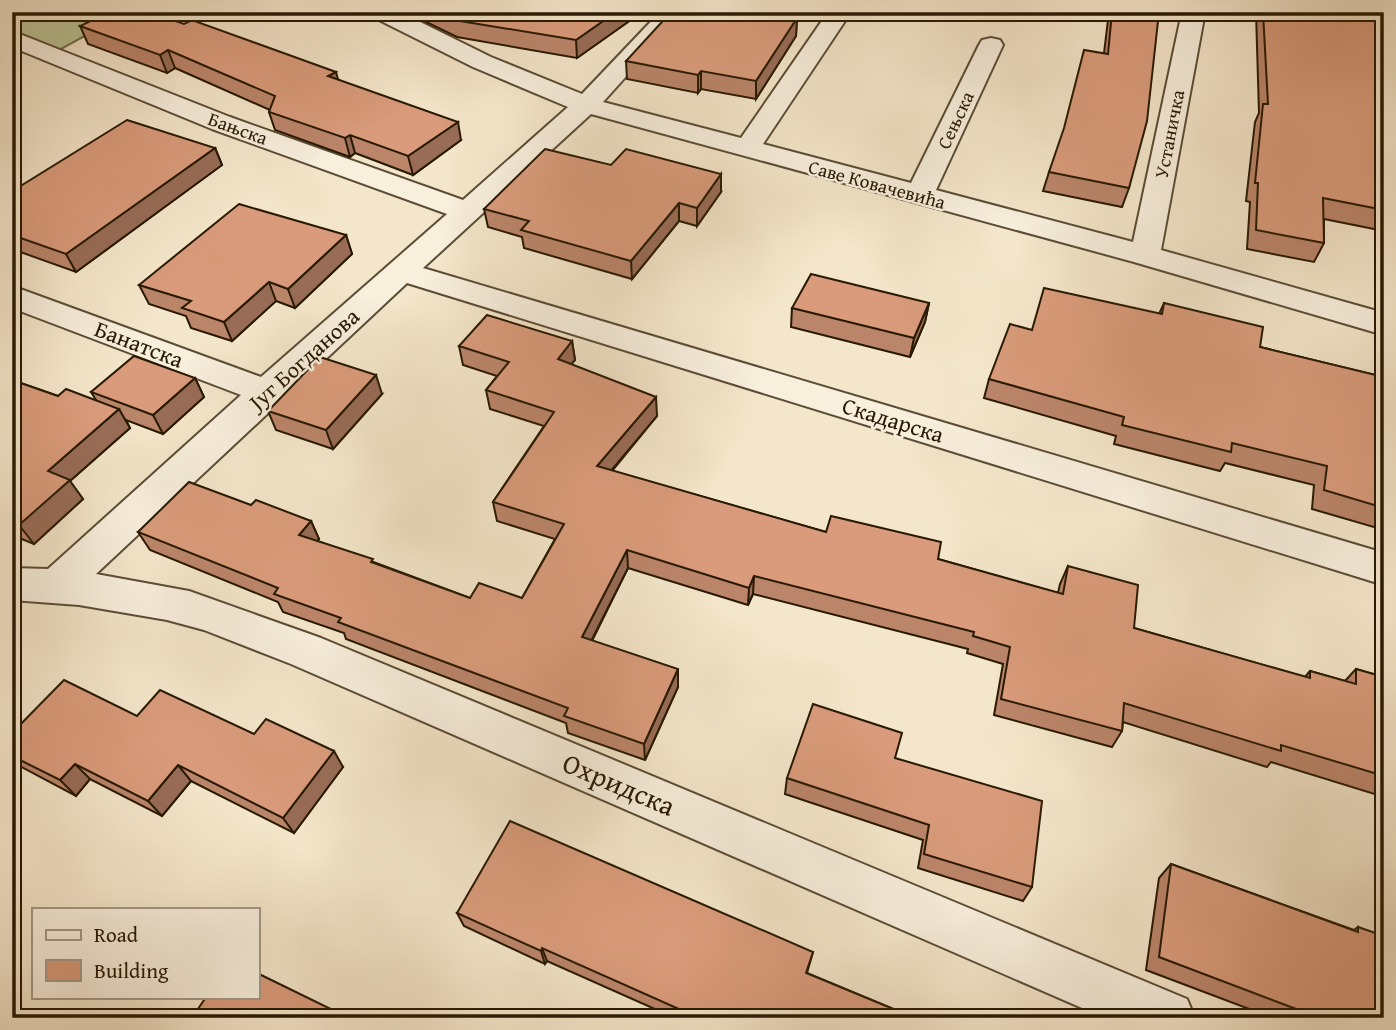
<svg xmlns="http://www.w3.org/2000/svg" width="1396" height="1030" font-family="'Gentium Book Plus',serif">
	<rect width="100%" height="100%" fill="#f4e6ca"/>
	<filter id="stains"><feTurbulence type="fractalNoise" baseFrequency=".00286" numOctaves="4"/><feColorMatrix values="0 0 0 0 .2 0 0 0 0 .09 0 0 0 0 .02 0 0 0 .5 -.17"/></filter>
	<radialGradient id="worn" r=".72"><stop offset=".6" stop-color="#630" stop-opacity="0"/><stop offset="1" stop-color="#630" stop-opacity=".3"/></radialGradient>
	<polygon fill="#bcc496" stroke="#726e4c" stroke-width="2" points="12,12 153,12 90,33 52,54 12,38"/>
	<g fill="none" stroke-linecap="round" stroke-linejoin="round">
		<g stroke="#5b4c35" stroke-width="4">
			<polygon id="minor" points="370,12 400,12 491,57 582,94 660,12 684,12 603,102 741,138 828,12 851,12 763,144 911,183 979,45 982,40 991,38 1000,40 1003,45 936,190 1133,242 1182,12 1205,12 1161,250 1384,313 1384,335 1134,262 591,114 423,268 1384,553 1384,585 407,283 96,574 189,591 321,638 1187,999 1195,1018 1105,1018 291,664 204,630 167,620 79,605 12,600 12,568 48,569 241,395 12,308 12,286 261,377 447,214 212,129 12,47 12,31 230,117 463,200 568,107 473,67 373,17"/>
		</g>
		<use href="#minor" fill="#f8efdd" fill-rule="evenodd"/>
	</g>
	<g fill="#bb856a" stroke="#281903" stroke-width="2">
		<polygon points="419,12 642,12 577,58 457,37 420,19"/>
		<polygon points="1109,12 1168,12 1165,20 1158,19 1129,188 1122,207 1043,191 1049,172 1104,53"/>
		<polygon points="1256,12 1384,12 1384,231 1324,219 1324,243 1314,262 1247,249 1250,202 1246,201 1255,122 1259,113"/>
		<polygon points="786,16 797,18 796,36 756,99 701,89 698,93 627,79 626,61"/>
		<polygon points="80,26 338,80 461,140 413,175 355,153 350,157 275,130 269,112 270,110 175,68 167,73 88,44"/>
		<polygon points="215,148 222,165 76,272 12,249 12,190 14,190"/>
		<polygon points="721,192 697,226 679,221 632,279 524,248 522,237 488,227 484,209"/>
		<polygon points="346,235 352,254 295,308 276,301 232,341 191,328 186,316 149,304 139,285"/>
		<polygon points="929,303 925,322 910,357 791,327 792,308"/>
		<polygon points="1164,303 1260,347 1384,377 1384,530 1312,509 1314,485 1225,463 1220,471 1114,444 1116,436 984,398 989,379 1031,330 1159,314"/>
		<polygon points="572,341 575,360 571,364 657,416 612,471 826,532 938,559 1058,593 1060,584 1068,566 1134,628 1305,677 1310,671 1345,681 1356,669 1384,677 1384,797 1271,762 1267,767 1123,722 1122,731 1112,747 994,715 1003,664 967,653 968,649 753,594 748,605 628,568 592,641 678,687 645,760 568,733 566,723 346,639 344,633 283,612 278,602 150,550 138,532 251,505 311,521 319,539 317,541 470,598 522,598 555,539 497,521 493,502 544,426 490,409 486,390 497,376 463,365 459,346"/>
		<polygon points="195,378 204,397 163,434 126,420 130,428 70,481 83,499 34,544 12,535 12,380 58,396 96,400 91,392"/>
		<polygon points="382,394 333,449 276,430 268,411"/>
		<polygon points="137,716 254,734 343,767 294,833 191,781 162,816 90,779 76,796 12,762 12,733"/>
		<polygon points="895,758 1032,887 1023,901 918,868 923,840 785,794 787,778"/>
		<polygon points="1171,864 1354,930 1358,927 1384,1018 1273,1018 1146,970 1159,878"/>
		<polygon points="457,913 813,952 807,973 915,1018 675,1018 547,961 545,964 464,926"/>
	</g>
	<g fill="#986c56" stroke="#281903" stroke-width="2">
		<polygon points="616,12 642,12 577,58 576,40"/>
		<polygon points="777,12 789,12 775,31 776,14"/>
		<polygon points="797,18 796,36 756,99 756,81"/>
		<polygon points="168,50 175,68 167,73 160,55"/>
		<polygon points="701,71 701,89 698,93 698,75"/>
		<polygon points="336,72 341,90 328,76"/>
		<polygon points="458,122 461,140 413,175 408,156"/>
		<polygon points="350,135 355,153 350,157 345,138"/>
		<polygon points="215,148 222,165 76,272 66,254"/>
		<polygon points="721,174 721,192 697,226 697,208"/>
		<polygon points="679,203 679,221 632,279 631,261"/>
		<polygon points="346,235 352,254 295,308 288,289"/>
		<polygon points="269,282 276,301 232,341 224,322"/>
		<polygon points="929,303 925,322 910,357 914,338"/>
		<polygon points="572,341 575,360 560,378 558,359"/>
		<polygon points="376,375 382,394 333,449 326,430"/>
		<polygon points="195,378 204,397 163,434 153,415"/>
		<polygon points="656,397 657,416 599,485 597,466"/>
		<polygon points="119,409 130,428 70,481 83,499 34,544 19,525 48,471"/>
		<polygon points="311,521 319,539 307,553 299,535"/>
		<polygon points="627,550 628,568 584,655 582,637"/>
		<polygon points="754,576 753,594 748,605 749,588"/>
		<polygon points="678,669 678,687 645,760 644,744"/>
		<polygon points="334,751 343,767 294,833 283,818"/>
		<polygon points="75,764 90,779 76,796 60,780"/>
		<polygon points="178,765 191,781 162,816 148,801"/>
		<polygon points="542,948 547,961 545,964 541,951"/>
	</g>
	<g fill="#d99b7b" stroke="#281903" stroke-width="2">
		<polygon points="109,12 150,12 184,24 192,20 336,72 328,76 458,122 408,156 350,135 345,138 269,112 275,96 168,50 160,55 80,26"/>
		<polygon points="439,12 616,12 576,40 454,20"/>
		<polygon points="671,12 777,12 776,14 797,18 756,81 701,71 698,75 626,61"/>
		<polygon points="1112,12 1159,12 1147,121 1129,188 1049,172 1064,128 1084,50 1108,54"/>
		<polygon points="1263,12 1384,12 1384,210 1323,198 1324,243 1256,230 1258,183 1255,183 1263,104 1268,104"/>
		<polygon points="127,120 215,148 66,254 12,235 12,190 14,190"/>
		<polygon points="545,149 611,165 626,149 721,174 697,208 679,203 631,261 521,230 529,221 484,209"/>
		<polygon points="239,204 346,235 288,289 269,282 224,322 182,308 191,301 139,285"/>
		<polygon points="811,274 929,303 914,338 792,308"/>
		<polygon points="1044,288 1162,314 1164,303 1263,327 1260,347 1384,377 1384,508 1324,490 1327,466 1232,443 1231,452 1122,425 1124,417 989,379 1010,324 1032,330"/>
		<polygon points="487,315 572,341 558,359 656,397 597,466 826,532 831,516 941,542 938,559 1063,594 1068,566 1138,585 1134,628 1310,678 1310,671 1356,684 1356,669 1384,677 1384,776 1281,745 1281,751 1124,703 1122,731 1001,699 1010,647 973,636 974,632 754,576 749,588 627,550 582,637 678,669 644,744 564,716 568,708 338,622 341,618 274,594 278,588 138,532 189,482 251,505 256,500 311,521 299,535 373,559 371,562 470,598 479,583 522,598 564,524 493,502 554,412 486,390 509,362 459,346"/>
		<polygon points="134,356 195,378 153,415 91,392"/>
		<polygon points="320,357 376,375 326,430 268,411"/>
		<polygon points="12,380 58,396 66,389 119,409 48,471 70,480 19,525 12,522"/>
		<polygon points="64,680 137,716 160,690 254,734 266,719 334,751 283,818 178,765 148,801 75,764 60,780 12,756 12,733"/>
		<polygon points="813,704 902,733 895,758 1042,801 1032,887 924,854 929,825 787,778"/>
		<polygon points="510,821 813,952 806,973 915,1018 699,1018 542,948 541,951 457,913"/>
		<polygon points="1171,864 1358,932 1358,927 1384,936 1384,1018 1320,1018 1159,957"/>
		<polygon points="257,973 349,1018 192,1018 206,997 257,997"/>
	</g>
	<g text-anchor="middle" stroke-width="5" stroke-linejoin="round" paint-order="stroke">
		<g font-size="19" fill="#281903" stroke="#f8efdd">
			<text transform="translate(955 120) rotate(-65)" y="7">Сењска</text>
			<text transform="translate(238 128) rotate(20)" y="7">Бањска</text>
			<text transform="translate(1169 134) rotate(-79)" y="7">Устаничка</text>
			<text transform="translate(877 184) rotate(15)" y="7">Саве Ковачевића</text>
		</g>
		<g font-size="23" fill="#281903" stroke="#f8efdd">
			<text transform="translate(139 344) rotate(21)" y="8">Банатска</text>
			<text transform="translate(304 359) rotate(-42)" y="8">Југ Богданова</text>
			<text transform="translate(893 420) rotate(17)" y="8">Скадарска</text>
		</g>
		<g font-size="28" fill="#281903" stroke="#f8efdd">
			<text transform="translate(619 784) rotate(23)" y="10">Охридска</text>
		</g>
	</g>
	<rect width="1396" height="1030" fill="none" stroke="#f4e6ca" stroke-width="42"/>
	<rect x="14" y="14" width="1368" height="1002" fill="none" stroke="#281903" stroke-width="3.5"/>
	<rect x="21" y="21" width="1354" height="988" fill="none" stroke="#281903" stroke-width="2"/>
	<rect x="32" y="908" width="228" height="91" fill="#f8efdd" stroke="#a59986" stroke-width="2"/>
	<rect x="46" y="930" width="35" height="10" fill="#f8efdd" stroke="#a59986" stroke-width="2"/>
	<text x="94" y="942" font-size="21" fill="#281903">Road</text>
	<rect x="46" y="960" width="35" height="21" fill="#d99b7b" stroke="#a59986" stroke-width="2"/>
	<text x="94" y="978" font-size="21" fill="#281903">Building</text>
	<rect width="100%" height="100%" filter="url(#stains)"/>
	<rect width="100%" height="100%" fill="url(#worn)"/>
</svg>
